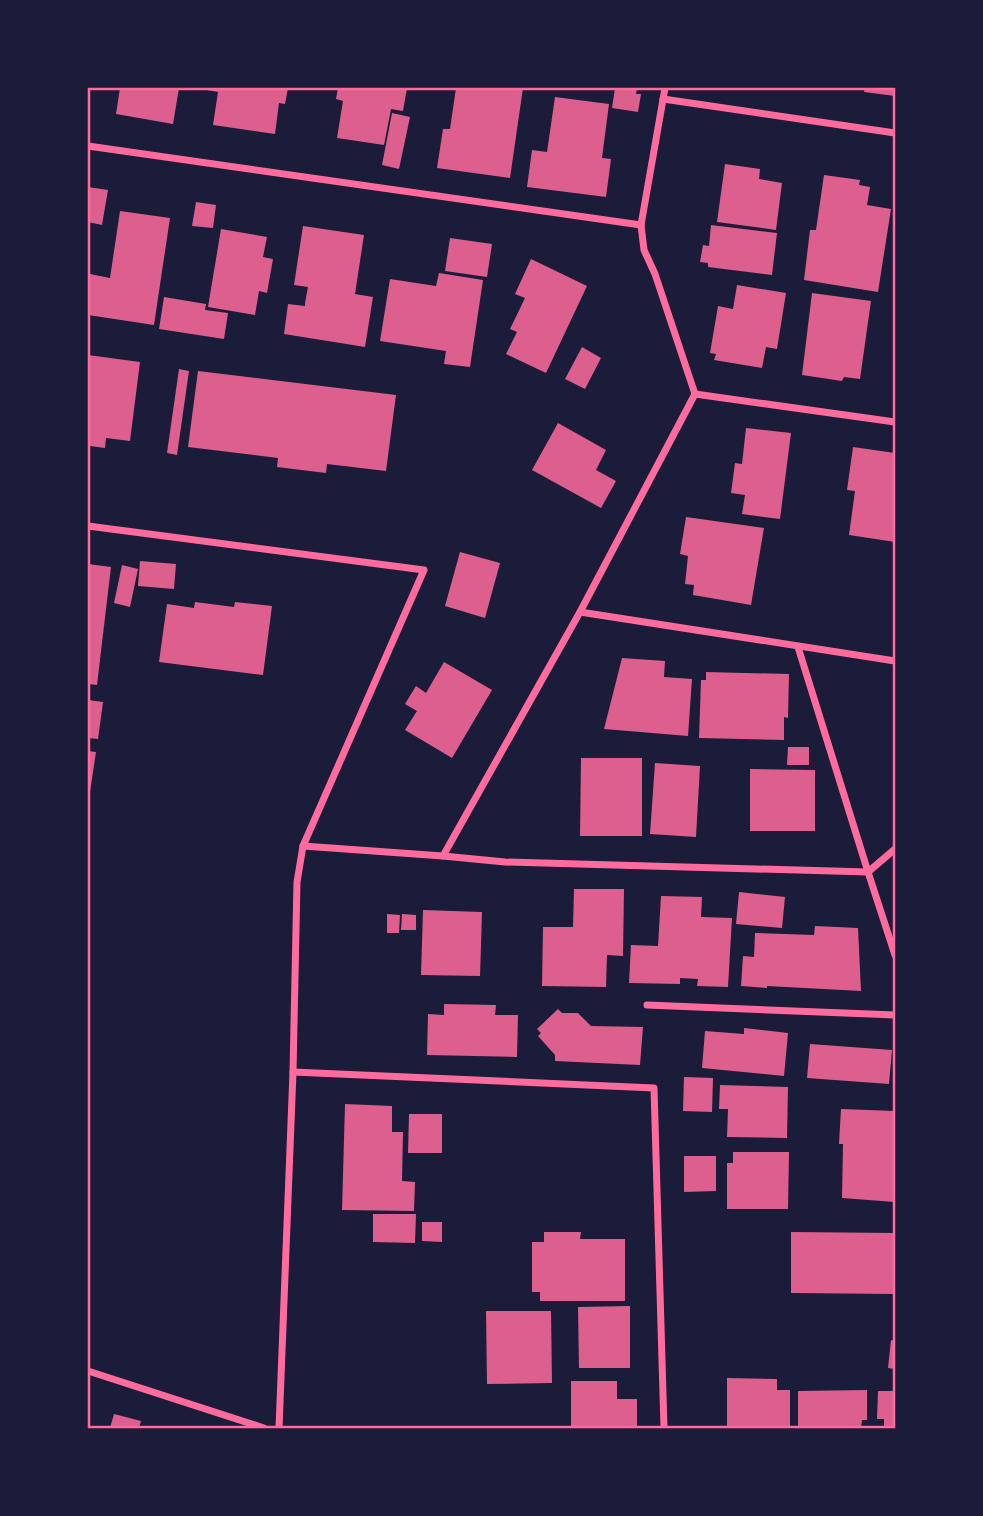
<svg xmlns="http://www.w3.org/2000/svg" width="983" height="1516" font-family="Roboto,sans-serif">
	<rect width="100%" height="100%" fill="#1b1b3a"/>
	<g fill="#dd5f8e">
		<polygon points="120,88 179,88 173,124 116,114"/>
		<polygon points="207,88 288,88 285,104 279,103 275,134 213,125 218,92 207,90"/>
		<polygon points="338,88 407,88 403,111 391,109 384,145 337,138 343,101 336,99"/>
		<polygon points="456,88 523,88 510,178 437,168 443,129 450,129"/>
		<polygon points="615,88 637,88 636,94 641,94 638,112 612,108"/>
		<polygon points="865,88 895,88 895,96 864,92"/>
		<polygon points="555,97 609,104 602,158 611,159 606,197 527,187 532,150 547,152"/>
		<polygon points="392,113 410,117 399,169 382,165"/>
		<polygon points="725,164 760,169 759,179 782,183 776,230 717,222"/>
		<polygon points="824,175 860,180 859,185 870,187 867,205 891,209 878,292 804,280 810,230 816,230"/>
		<polygon points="88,187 108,190 102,225 88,222"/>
		<polygon points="196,202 216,205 213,228 192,226"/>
		<polygon points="120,211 170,218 154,325 88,315 88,292 90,274 110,278"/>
		<polygon points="711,225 777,233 772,275 708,267 708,263 700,262 703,245 709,246"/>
		<polygon points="303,226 364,235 355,294 373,297 365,347 284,334 288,304 305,306 305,303 308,287 294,285"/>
		<polygon points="221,229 267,237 263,257 273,259 267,293 259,291 255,315 208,307"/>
		<polygon points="450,238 492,244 487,277 445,271"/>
		<polygon points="531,259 587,286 546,373 506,354 517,332 510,329 525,298 515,294"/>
		<polygon points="439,273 483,280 470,367 444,364 446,351 380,341 390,279 436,286"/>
		<polygon points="737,285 786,293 777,349 766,347 762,368 714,360 716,354 710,353 718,306 733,309"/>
		<polygon points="812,293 871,301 860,379 844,377 842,381 802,375"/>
		<polygon points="164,297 206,304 205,310 228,313 224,339 159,329"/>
		<polygon points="582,347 601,358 585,389 565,379"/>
		<polygon points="88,355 140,362 130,441 106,438 105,448 90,446 89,454 88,453"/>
		<polygon points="179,369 189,371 177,455 167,453"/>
		<polygon points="198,371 396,395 386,471 327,464 326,473 277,467 278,458 188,447"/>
		<polygon points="558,423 606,450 596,470 616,481 601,508 532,470"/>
		<polygon points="746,428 791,433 780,519 742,514 745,495 731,493 735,463 742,464"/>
		<polygon points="853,447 895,453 895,542 849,535 855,491 847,490"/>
		<polygon points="686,517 764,528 751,605 693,595 694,585 685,584 688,556 680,554"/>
		<polygon points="460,552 500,563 485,618 445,606"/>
		<polygon points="140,561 176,564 174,589 138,586"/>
		<polygon points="88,564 111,567 97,685 88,684"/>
		<polygon points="122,565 138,569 130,607 114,603"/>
		<polygon points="195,602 234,607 235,602 272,606 263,675 159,662 167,604 194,608"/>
		<polygon points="622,658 665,661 664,677 692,679 688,736 604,729"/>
		<polygon points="444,662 492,690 452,758 405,730 417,711 405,704 416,686 426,693"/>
		<polygon points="706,672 789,674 788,718 784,717 784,740 699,738 701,680 706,680"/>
		<polygon points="88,700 103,702 98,739 88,738"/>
		<polygon points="788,747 809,747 809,765 787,765"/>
		<polygon points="88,751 96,752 90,792 88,791"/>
		<polygon points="581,758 642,758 642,836 580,836"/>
		<polygon points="655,763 700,766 696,837 650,834"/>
		<polygon points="750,769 815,770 815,831 750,831"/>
		<polygon points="574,889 624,889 623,956 607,955 606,987 542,986 543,927 573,927"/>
		<polygon points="739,892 785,897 782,928 736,924"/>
		<polygon points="661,896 702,897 701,917 732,918 728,987 697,986 698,979 680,978 680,984 629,983 631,945 658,946"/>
		<polygon points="423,910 482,912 480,976 421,975"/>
		<polygon points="387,914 400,915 399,933 387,933"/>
		<polygon points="402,914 416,915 416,930 401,930"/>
		<polygon points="815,926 858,928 861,991 767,986 767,988 741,986 743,956 754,957 755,933 814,935"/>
		<polygon points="444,1004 496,1005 495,1015 518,1015 517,1057 427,1055 428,1014 444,1015"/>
		<polygon points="558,1009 562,1013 578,1013 591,1026 643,1027 640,1065 555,1061 555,1055 538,1036 541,1033 537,1029"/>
		<polygon points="744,1028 788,1033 784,1076 702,1068 705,1031 744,1034"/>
		<polygon points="810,1044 892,1050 889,1084 807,1078"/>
		<polygon points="684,1077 713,1078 712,1112 683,1111"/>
		<polygon points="720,1085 788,1087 787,1138 727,1137 728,1109 719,1109"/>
		<polygon points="345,1104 392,1106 392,1132 403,1132 402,1181 415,1182 414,1211 342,1210"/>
		<polygon points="841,1109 895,1111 895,1202 842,1198 843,1144 839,1144"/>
		<polygon points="409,1114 442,1114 442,1153 408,1153"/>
		<polygon points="733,1152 789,1152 788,1209 727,1209 727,1163 733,1163"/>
		<polygon points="684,1156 716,1156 716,1191 684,1192"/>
		<polygon points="373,1214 416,1214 415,1243 373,1242"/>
		<polygon points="422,1222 442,1222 442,1242 422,1241"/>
		<polygon points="544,1232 581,1232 580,1239 625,1239 625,1301 540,1301 540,1292 532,1292 532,1242 544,1242"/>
		<polygon points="791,1232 895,1233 895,1294 791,1293"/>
		<polygon points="630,1306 630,1368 579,1368 578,1307"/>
		<polygon points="486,1311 551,1311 552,1383 487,1384"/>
		<polygon points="891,1340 895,1341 895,1369 888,1368"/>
		<polygon points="727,1378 777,1379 777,1390 790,1390 790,1428 727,1428"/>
		<polygon points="571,1381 617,1381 617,1399 637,1399 637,1428 571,1428"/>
		<polygon points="867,1390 867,1420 862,1420 861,1428 798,1428 798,1391"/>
		<polygon points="878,1391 895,1391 895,1428 884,1428 884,1419 877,1419"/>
		<polygon points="114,1414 141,1421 139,1428 110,1428"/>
	</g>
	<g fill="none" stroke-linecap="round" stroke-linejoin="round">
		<g stroke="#ff6b9d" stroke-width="7">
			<polyline points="663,99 895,133"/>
			<polyline points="88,146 641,225 665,88"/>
			<polyline points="695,394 895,422"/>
			<polyline points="88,526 424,570 303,846"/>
			<polyline points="580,612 895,661"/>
			<polyline points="798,647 868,872 895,955"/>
			<polyline points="443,856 505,862 868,872 895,849"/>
			<polyline points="647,1005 895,1015"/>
			<polyline points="293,1072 654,1088 664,1428"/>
			<polyline points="88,1371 264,1428"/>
			<polyline points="279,1428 293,1072 297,882 303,846 443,856 580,612 695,394 655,274 644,250 641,225"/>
		</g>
	</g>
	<rect width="983" height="1516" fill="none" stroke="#1b1b3a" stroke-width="178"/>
	<rect x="89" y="89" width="805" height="1338" fill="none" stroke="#ff6b9d" stroke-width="2.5"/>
</svg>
